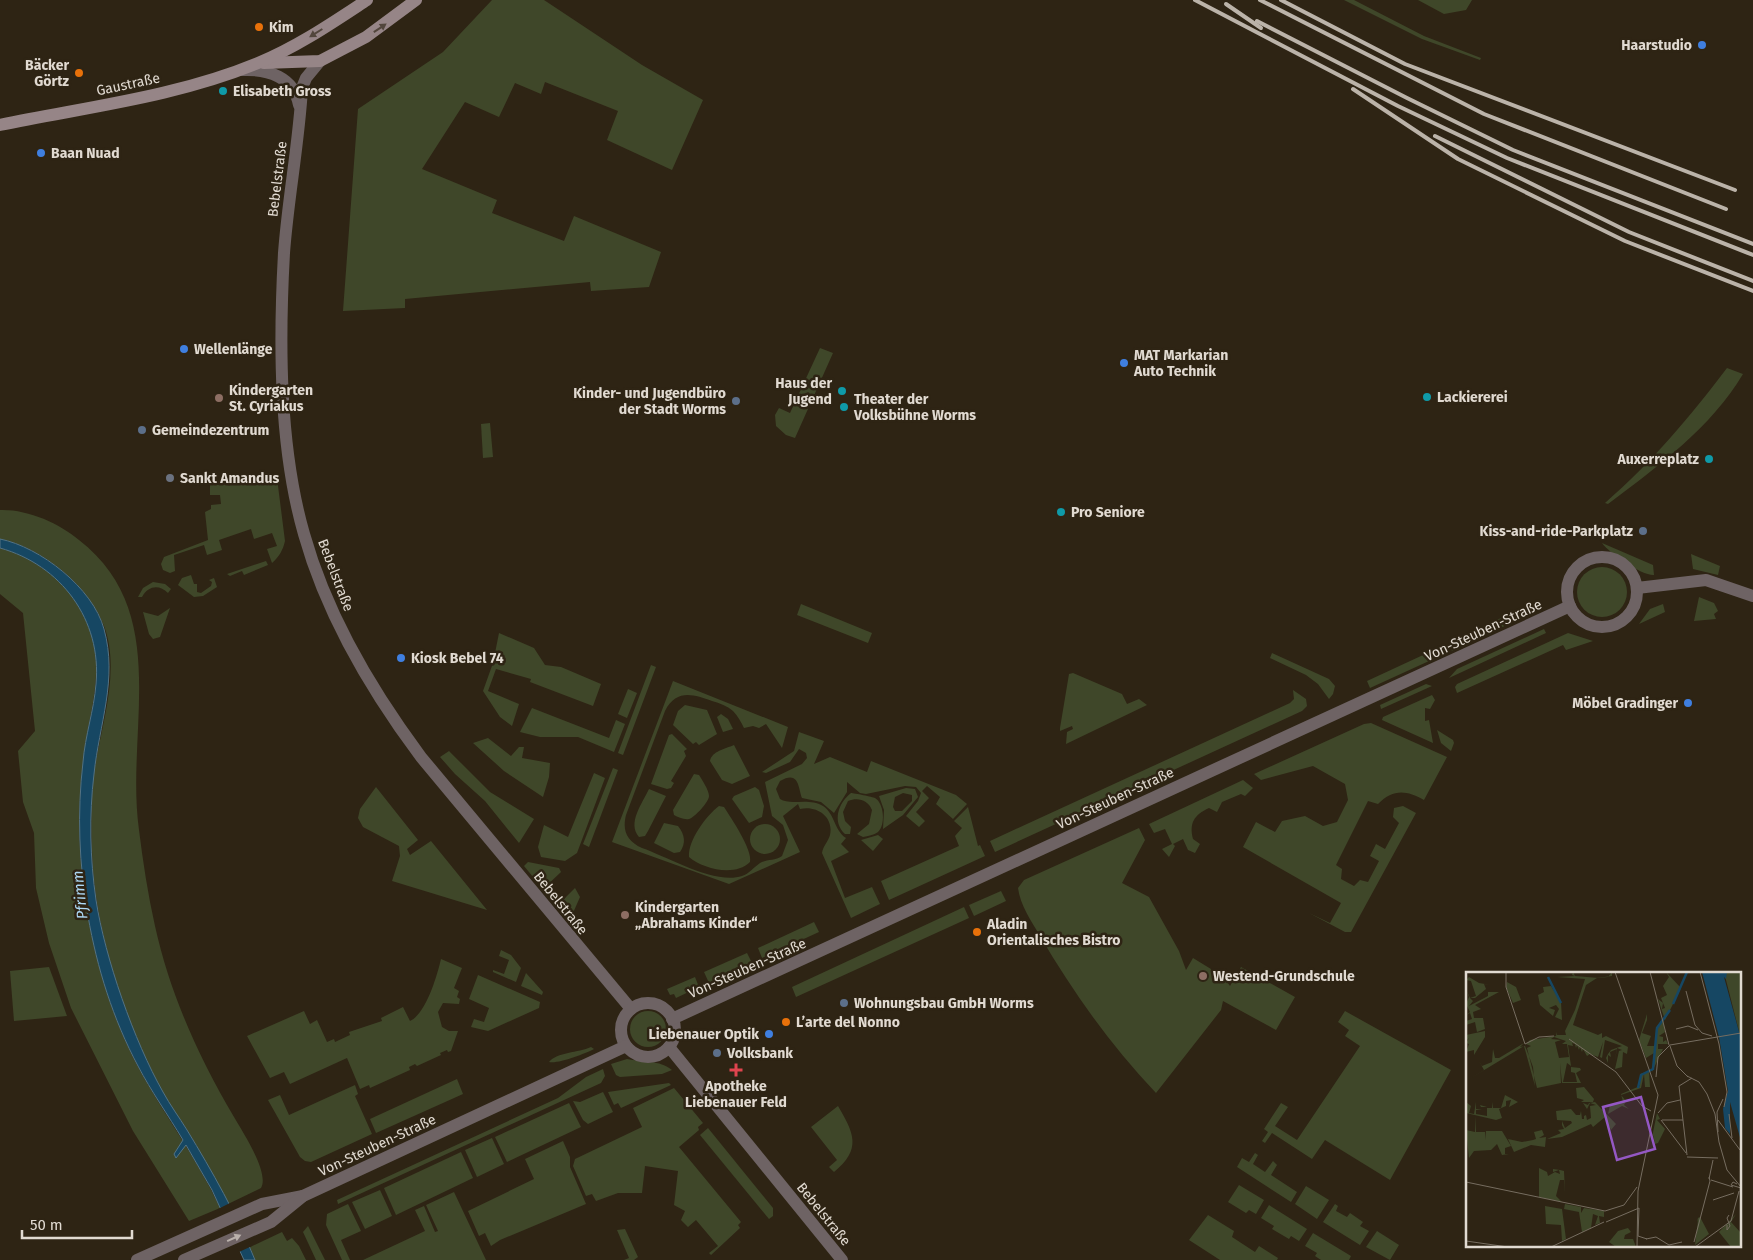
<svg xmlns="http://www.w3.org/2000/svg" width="1753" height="1260" font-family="'Fira Sans',sans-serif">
	<rect width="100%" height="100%" fill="#2e2414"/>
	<g fill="#3f4729" fill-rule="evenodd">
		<polygon points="492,0 544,0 642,65 703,100 672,170 607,140 618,111 545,82 541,94 515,83 499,117 465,102 422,169 497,200 492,213 564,241 574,216 661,252 649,287 591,291 590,282 405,299 405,308 343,311 358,109 443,52"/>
		<polygon points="1344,0 1354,0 1424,36 1481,58 1480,60 1422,39"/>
		<polygon points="1418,0 1472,0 1466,10 1444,14"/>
		<polygon points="820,348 833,353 795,438 786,435 776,426 775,415 779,408 790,413"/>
		<path d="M 1727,368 L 1743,374 C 1712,427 1656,468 1608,504 L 1605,503 C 1653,461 1689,418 1727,368 Z"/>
		<polygon points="490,423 493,457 483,458 481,424"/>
		<path d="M 277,478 L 285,541 C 283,550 279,557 272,563 L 267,549 L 277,546 L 272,533 L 254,539 L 251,529 L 219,540 L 222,550 L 207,555 L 204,545 L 174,555 L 175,571 L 170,573 L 163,570 L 161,564 L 164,557 L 208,540 L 205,512 L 211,509 L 211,505 L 221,504 L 220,495 L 210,495 L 210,483 Z"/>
		<path d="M 0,510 C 27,509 59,523 79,540 C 173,613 125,730 139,830 C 143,862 148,895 155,926 C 170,994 199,1058 234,1117 C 242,1131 270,1173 261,1188 L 228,1204 C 214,1179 201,1152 186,1128 C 177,1115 168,1103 161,1089 C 125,1021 94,929 92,851 C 91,826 91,797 94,772 C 101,726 121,671 104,626 C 88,585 43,548 0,539 Z"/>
		<path d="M 1602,543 L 1653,565 L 1654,575 C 1642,576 1609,553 1602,543 Z"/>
		<path d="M 0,548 C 42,560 77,590 91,632 C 105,676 87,719 83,762 C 78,802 78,843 83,883 C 91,947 108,1010 138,1067 C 164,1115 197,1158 220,1208 L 189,1221 L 133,1131 L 71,1008 L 49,943 L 36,888 L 34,833 L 23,802 L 18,751 L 35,731 L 23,613 L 0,594 Z"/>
		<polygon points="1691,554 1720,566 1718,575 1693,569"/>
		<polygon points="266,561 268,565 244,575 242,571 230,576 227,574"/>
		<circle cx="1602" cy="592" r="25"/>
		<polygon points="191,575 194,584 197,584 197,592 201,593 211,586 212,582 209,580 214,578 217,587 203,596 194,597 178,585 182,578"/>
		<path d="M 153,582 L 165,584 L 171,589 L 168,593 C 159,584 148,586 142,597 L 138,597 L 143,588 Z"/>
		<polygon points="1699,597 1714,603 1718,611 1714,614 1716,619 1694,621"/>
		<polygon points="801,604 872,633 868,643 797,615"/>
		<polygon points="1529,604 1534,609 1513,622 1452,651 1449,644"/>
		<polygon points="1663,604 1665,612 1639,624 1650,609"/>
		<polygon points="170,608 160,637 153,639 149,634 143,612 158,616"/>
		<polygon points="1544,629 1546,633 1449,678 1457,669"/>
		<polygon points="499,633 534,648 545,665 561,667 601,684 593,706 530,682 531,679 496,669 488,691 519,704 512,726 500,717 483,691 493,663"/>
		<polygon points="1568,633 1593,641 1566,650 1563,645 1457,693 1455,687 1457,684"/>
		<polygon points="1436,649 1440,656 1370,688 1367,681"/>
		<polygon points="1272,653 1329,679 1335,686 1333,694 1329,699 1318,684 1306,675 1270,658"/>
		<polygon points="651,665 656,667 623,755 618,753"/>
		<polygon points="1073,673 1122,694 1127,704 1139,699 1147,705 1066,744 1067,732 1073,729 1072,726 1060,731 1060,728 1069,674"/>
		<path d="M 673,681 L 788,727 L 782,748 L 766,724 L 759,728 L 753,726 L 744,728 C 741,722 738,716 733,711 C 727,706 720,703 712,701 C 693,694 676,689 665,711 L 626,815 C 622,831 627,841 642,848 C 668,857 715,885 742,876 C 749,874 754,867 760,863 C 767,859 775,861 782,856 L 788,840 L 783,825 L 772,816 L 765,782 L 802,764 L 807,758 L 806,753 L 799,749 L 790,762 L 766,773 L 762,772 L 794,751 L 799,732 L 824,741 L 814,764 L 830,757 L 867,772 L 871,761 L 956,795 L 967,804 L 953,819 L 936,804 L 940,797 L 927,786 L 922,791 L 929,798 L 916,812 L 925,821 L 919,827 L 906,816 L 918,801 L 921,793 L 916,787 L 905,786 L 866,794 L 860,793 L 847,782 L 847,792 L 834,813 L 821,802 L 802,798 C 798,787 799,770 780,781 L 776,789 L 780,799 C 791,806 808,797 823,806 C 835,814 834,830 846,838 L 841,844 L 849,852 L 831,861 L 845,898 L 872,887 L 880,904 L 851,918 L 822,853 C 823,846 828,842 830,835 C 834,817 817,805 800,809 L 798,804 L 783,816 L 800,852 L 729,884 L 612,842 Z"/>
		<polygon points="1426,684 1432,686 1381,709 1380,705"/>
		<polygon points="628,689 637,693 627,718 618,714"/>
		<polygon points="1293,690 1306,699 1307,706 1302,711 995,852 990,841 1290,703 1294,699"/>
		<polygon points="1432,695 1435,700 1430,709 1425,708 1425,721 1429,720 1433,743 1382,720 1383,717"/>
		<polygon points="685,705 707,710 717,734 699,745 696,742 693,744 673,725 678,711"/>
		<polygon points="532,708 609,738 616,720 625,724 614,752 578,737 540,737 520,732"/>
		<polygon points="721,714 728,719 733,729 723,732 717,717"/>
		<path d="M 1371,723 L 1447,757 L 1424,800 C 1406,790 1393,789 1378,804 L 1368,801 L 1336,865 L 1342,869 L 1341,879 L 1354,886 L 1360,880 L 1368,882 L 1379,861 L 1370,856 L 1376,844 L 1385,849 L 1399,823 L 1393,817 L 1394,808 L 1403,806 L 1416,813 L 1351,932 L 1345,932 L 1309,913 L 1330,923 L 1341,903 L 1243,847 L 1256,822 L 1275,832 L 1282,821 L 1305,816 L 1323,826 L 1337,822 L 1348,800 L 1345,784 L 1313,766 L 1261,780 L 1254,774 L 1364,724 Z"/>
		<polygon points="1437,730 1453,740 1454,743 1451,751 1441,743"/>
		<polygon points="672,734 687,749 684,751 686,756 671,781 674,783 671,788 667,789 651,784 669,735"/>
		<polygon points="488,738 511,756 519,747 524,747 522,758 550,763 549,777 543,797 504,771 473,743"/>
		<path d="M 734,745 L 750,776 L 732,784 L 722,780 L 710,761 C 712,751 725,749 734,745 Z"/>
		<polygon points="449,751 490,792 534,819 519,843 485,801 455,774 440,757"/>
		<polygon points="613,768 618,770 589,847 583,844"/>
		<polygon points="594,773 605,778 577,853 565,861 541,857 538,847 544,825 568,837"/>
		<path d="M 694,774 L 699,775 C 702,780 709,790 709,796 C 709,802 694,818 689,819 C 684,820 678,817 674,815 L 673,810 Z"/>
		<path d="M 1243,780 L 1253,788 L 1245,796 L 1241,794 L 1222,802 L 1217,812 L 1209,808 C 1194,815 1189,823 1193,839 L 1200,844 L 1195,853 L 1188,850 L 1183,839 L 1173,844 L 1175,846 L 1169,857 L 1162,849 L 1172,844 L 1165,829 L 1154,833 L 1149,824 Z"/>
		<polygon points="376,787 418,840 407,849 410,855 431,841 487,910 392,881 400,856 399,846 363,827 358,818 360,809"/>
		<polygon points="755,787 759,790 764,806 762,817 749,823 732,799 734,796"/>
		<path d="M 906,788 L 915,789 L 918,797 L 903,815 L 883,829 L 884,810 L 879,796 ZM 903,793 L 912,795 L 912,801 L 902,811 L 895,811 L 893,807 L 895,797 Z"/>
		<path d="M 649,789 L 666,796 L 648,831 L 645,836 L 639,837 C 627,823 642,804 649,789 Z"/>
		<path d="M 851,793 C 854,793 873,797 875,798 C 884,803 886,825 878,832 C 874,835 868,836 863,837 L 857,834 L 869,824 L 872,810 C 868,800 858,797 848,801 L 843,812 L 845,821 L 851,827 L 850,834 L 845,834 C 832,822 838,803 851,793 Z"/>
		<path d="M 719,806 L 724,807 C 731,818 753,850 750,862 C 735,877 703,869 689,857 C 688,840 706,816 719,806 Z"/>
		<polygon points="968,807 978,846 980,845 985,856 889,900 881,881 959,846 955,836 962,828 954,821"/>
		<path d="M 664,823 L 678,826 C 685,835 686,843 680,852 L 674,853 L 654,843 Z"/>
		<circle cx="765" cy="839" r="15"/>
		<path d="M 1139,828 L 1145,840 L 1122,883 L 1149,897 L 1179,951 L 1186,970 L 1193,958 L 1224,977 L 1230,986 L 1241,967 L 1295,997 L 1276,1030 L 1223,1001 L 1221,1010 L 1156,1093 C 1111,1046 1073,992 1040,936 C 1032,922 1020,905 1018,888 L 1024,880 Z"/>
		<polygon points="878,835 883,839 873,851 861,840"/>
		<polygon points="528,862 559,868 561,872 543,889 524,866"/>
		<polygon points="575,888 580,897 573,913 573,919 570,922 561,911 559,904"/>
		<polygon points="1001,891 1006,901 974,916 969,905"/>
		<polygon points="964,907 969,918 796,997 792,987"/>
		<polygon points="814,922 819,932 762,958 758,948"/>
		<polygon points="501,950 511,955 521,968 516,982 493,972 493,970 504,974 509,960 499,956"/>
		<polygon points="747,953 752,963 709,983 704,972"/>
		<path d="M 441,959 L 462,968 L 454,988 L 459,991 L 457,997 L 460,999 L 459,1004 L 443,1003 L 438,1012 L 442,1027 L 449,1031 L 458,1031 L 451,1051 L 448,1052 L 447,1050 L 440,1053 L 441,1055 L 417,1066 L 415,1064 L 409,1067 L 410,1070 L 370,1088 L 369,1085 L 360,1089 L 347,1058 L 290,1084 L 284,1072 L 270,1078 L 247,1036 L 304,1011 L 310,1024 L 317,1020 L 327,1042 L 334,1039 L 335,1042 L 350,1035 L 349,1032 L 382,1021 L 381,1018 L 403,1007 L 410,1021 C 426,1014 437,976 441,959 Z"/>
		<polygon points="49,967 67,1016 14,1021 10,971"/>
		<polygon points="526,973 543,992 542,995 521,986"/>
		<polygon points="478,975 540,1002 539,1008 488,1031 471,1027 474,1019 484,1022 489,1008 469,999"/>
		<polygon points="695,977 699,987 676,998 674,994 670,995 667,989"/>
		<polygon points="1345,1011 1451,1070 1390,1180 1325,1140 1312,1159 1272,1133 1265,1143 1262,1141 1268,1132 1264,1129 1281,1103 1288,1107 1275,1126 1297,1140 1360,1046 1345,1036 1349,1030 1338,1022"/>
		<circle cx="648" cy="1029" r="18"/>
		<path d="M 591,1047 L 594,1049 C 584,1054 559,1064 549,1062 C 557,1052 578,1053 591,1047 Z"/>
		<path d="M 627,1059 C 642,1062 660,1060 672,1070 L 662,1074 L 620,1077 L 616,1075 L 611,1064 Z"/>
		<polygon points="603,1069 605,1076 601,1083 338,1204 337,1200 558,1098 586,1077"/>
		<polygon points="457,1079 463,1094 376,1133 370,1119"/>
		<polygon points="669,1083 671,1085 621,1108 618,1103 614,1105 608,1092"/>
		<polygon points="355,1085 358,1094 355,1096 372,1134 311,1162 305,1161 300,1157 268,1100 280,1095 289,1115"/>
		<polygon points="674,1088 703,1123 698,1127 699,1130 679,1147 741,1222 738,1225 740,1228 711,1255 709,1253 718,1246 696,1220 688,1227 681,1220 685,1211 674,1205 678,1171 645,1166 642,1193 618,1193 596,1201 592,1194 586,1196 573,1166 575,1159 642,1127 633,1108"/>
		<polygon points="603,1092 613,1112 588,1124 583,1120 573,1101 580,1102"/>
		<polygon points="569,1103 581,1127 507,1162 495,1137"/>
		<path d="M 838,1106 C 854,1133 862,1149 834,1172 L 829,1167 L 837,1160 L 811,1127 Z"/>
		<polygon points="708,1128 773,1208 773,1216 769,1219 700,1135"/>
		<polygon points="492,1138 504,1164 477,1177 465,1150"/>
		<polygon points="563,1141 570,1157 570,1167 586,1204 500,1240 491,1246 485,1233 479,1236 468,1211 534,1179 525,1159"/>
		<polygon points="461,1152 473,1178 396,1215 384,1188"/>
		<polygon points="1255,1153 1258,1155 1253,1164 1265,1172 1273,1161 1277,1165 1271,1175 1297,1192 1291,1202 1237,1167 1242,1158 1249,1162"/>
		<polygon points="1239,1185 1264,1200 1256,1214 1249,1210 1246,1213 1228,1202"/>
		<polygon points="1306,1186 1329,1200 1317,1219 1295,1204"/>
		<polygon points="380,1190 392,1216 365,1229 352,1202"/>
		<polygon points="454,1192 486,1260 363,1260 425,1231 415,1210 424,1206 435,1232 438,1231 426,1205"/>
		<polygon points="348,1204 361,1231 341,1240 350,1260 342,1260 326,1225 327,1214"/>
		<polygon points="1335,1204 1338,1206 1336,1211 1347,1217 1350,1213 1363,1222 1360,1226 1369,1231 1360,1245 1323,1222"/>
		<polygon points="1269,1205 1307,1229 1299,1241 1291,1236 1289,1239 1272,1229 1274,1226 1261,1218"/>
		<polygon points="1208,1215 1234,1231 1232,1237 1255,1252 1259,1246 1278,1258 1277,1260 1220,1260 1189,1240"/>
		<polygon points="308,1226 325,1260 316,1260 303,1232"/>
		<polygon points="625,1229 638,1257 634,1260 624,1260 629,1258 617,1230"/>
		<polygon points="1377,1231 1399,1245 1390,1260 1366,1247"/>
		<polygon points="282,1232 287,1241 292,1238 299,1246 306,1260 255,1260 250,1247"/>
		<polygon points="1313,1233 1351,1256 1349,1260 1321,1260 1315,1256 1317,1253 1305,1246"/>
	</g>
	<path fill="#164763" stroke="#537384" d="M 0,539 C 40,547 93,588 104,629 C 118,679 99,725 94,774 C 89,815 90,859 96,900 C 105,958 134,1041 163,1092 C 170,1105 179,1117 187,1130 C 212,1171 237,1215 255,1260 L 244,1260 L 212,1190 L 186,1145 L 176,1158 L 174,1154 L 183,1140 C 168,1115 151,1091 138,1066 C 113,1019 97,968 88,916 C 79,865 77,813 83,762 C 85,736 94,710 96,684 C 102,620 61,565 0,548 Z"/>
	<polygon fill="#2e2414" points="230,1203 252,1246 239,1252 218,1209"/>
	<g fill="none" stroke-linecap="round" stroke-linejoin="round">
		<g stroke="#6e6364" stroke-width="12">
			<path d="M 320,61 L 306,78 L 302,88 C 299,143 288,198 284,253 C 279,343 279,447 304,534 C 327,616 371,690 421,757 L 631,1009"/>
			<path d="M 243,70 C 268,69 294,77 299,105"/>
			<circle cx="1602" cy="592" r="35"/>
			<polyline points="1637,588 1706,580 1753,596"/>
			<circle cx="648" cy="1030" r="27"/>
			<polyline points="672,1019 1570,606"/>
			<polyline points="669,1047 842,1260"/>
			<polyline points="137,1260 262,1204 303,1196"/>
			<polyline points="184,1260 271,1222 303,1196 626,1046"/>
		</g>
		<g stroke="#968587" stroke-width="12">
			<polyline points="264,63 320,61 366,37 416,0"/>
			<path d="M 0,125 C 86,107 176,97 258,63 C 297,47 332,23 367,0"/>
		</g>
		<g stroke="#bbb3a9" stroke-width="4">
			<polyline points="1195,0 1398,106 1507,158 1753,255"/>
			<polyline points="1260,0 1484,114 1726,209"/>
			<polyline points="1281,0 1405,64 1735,190"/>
			<polyline points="1226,4 1261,28"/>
			<polyline points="1257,21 1407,98 1513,150 1753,244"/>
			<polyline points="1353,89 1458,159 1625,241 1753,291"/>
			<polyline points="1435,136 1629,232 1753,281"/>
		</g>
	</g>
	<defs><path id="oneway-solid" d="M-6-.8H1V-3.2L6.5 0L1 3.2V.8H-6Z" transform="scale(1.25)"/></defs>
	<g fill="#52463c">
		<use href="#oneway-solid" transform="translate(380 28) rotate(-34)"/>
		<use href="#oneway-solid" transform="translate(316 33) rotate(148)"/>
	</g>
	<use fill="#b9b0ab" href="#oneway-solid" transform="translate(234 1238) rotate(-24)"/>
	<g fill="#e8710a" stroke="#2e2414" stroke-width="2">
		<circle cx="259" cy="27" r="5"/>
		<circle cx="79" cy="73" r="5"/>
		<circle cx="977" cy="932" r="5"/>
		<circle cx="786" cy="1022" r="5"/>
	</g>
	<g fill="#3f7fe0" stroke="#2e2414" stroke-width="2">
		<circle cx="1702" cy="45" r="5"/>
		<circle cx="41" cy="153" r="5"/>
		<circle cx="184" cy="349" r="5"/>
		<circle cx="1124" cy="363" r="5"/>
		<circle cx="401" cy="658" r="5"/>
		<circle cx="1688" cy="703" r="5"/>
		<circle cx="769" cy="1034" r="5"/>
	</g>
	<g fill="#0f9aa8" stroke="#2e2414" stroke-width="2">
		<circle cx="223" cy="91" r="5"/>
		<circle cx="842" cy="391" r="5"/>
		<circle cx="1427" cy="397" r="5"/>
		<circle cx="844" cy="407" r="5"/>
		<circle cx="1709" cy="459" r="5"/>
		<circle cx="1061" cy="512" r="5"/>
	</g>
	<g fill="#8d6e63" stroke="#2e2414" stroke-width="2">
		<circle cx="219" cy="398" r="5"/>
		<circle cx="625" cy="915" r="5"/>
		<circle cx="1203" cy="976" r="5"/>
	</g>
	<g fill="#5c6f8a" stroke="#2e2414" stroke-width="2">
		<circle cx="736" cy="401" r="5"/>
		<circle cx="142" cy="430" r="5"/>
		<circle cx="1643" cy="531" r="5"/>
		<circle cx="844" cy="1003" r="5"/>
		<circle cx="717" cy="1053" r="5"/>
	</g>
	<circle fill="#6b7280" stroke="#2e2414" stroke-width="2" cx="170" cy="478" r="5"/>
	<path fill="#e0444e" stroke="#2e2414" stroke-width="2" d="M733.5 1062.5h5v5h5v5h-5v5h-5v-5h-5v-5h5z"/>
	<g text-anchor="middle" stroke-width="5" stroke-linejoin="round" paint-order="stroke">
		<g font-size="14" font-weight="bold" fill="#e1dad1" stroke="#2e2414" text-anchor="start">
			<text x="269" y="32">Kim</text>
			<text x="1692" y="50" text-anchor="end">Haarstudio</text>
			<text x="69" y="70" text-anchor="end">Bäcker<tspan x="69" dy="16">Görtz</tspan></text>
			<text x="233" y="96">Elisabeth Gross</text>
			<text x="51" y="158">Baan Nuad</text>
			<text x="194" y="354">Wellenlänge</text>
			<text x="1134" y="360">MAT Markarian<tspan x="1134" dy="16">Auto Technik</tspan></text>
			<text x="832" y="388" text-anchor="end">Haus der<tspan x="832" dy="16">Jugend</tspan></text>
			<text x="229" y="395">Kindergarten<tspan x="229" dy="16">St. Cyriakus</tspan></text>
			<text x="726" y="398" text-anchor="end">Kinder- und Jugendbüro<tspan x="726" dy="16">der Stadt Worms</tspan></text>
			<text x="1437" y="402">Lackiererei</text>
			<text x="854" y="404">Theater der<tspan x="854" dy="16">Volksbühne Worms</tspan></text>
			<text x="152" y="435">Gemeindezentrum</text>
			<text x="1699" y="464" text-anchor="end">Auxerreplatz</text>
			<text x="180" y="483">Sankt Amandus</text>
			<text x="1071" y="517">Pro Seniore</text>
			<text x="1633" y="536" text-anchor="end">Kiss-and-ride-Parkplatz</text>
			<text x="411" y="663">Kiosk Bebel 74</text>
			<text x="1678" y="708" text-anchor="end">Möbel Gradinger</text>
			<text x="635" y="912">Kindergarten<tspan x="635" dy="16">„Abrahams Kinder“</tspan></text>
			<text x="987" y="929">Aladin<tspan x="987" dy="16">Orientalisches Bistro</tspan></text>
			<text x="1213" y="981">Westend-Grundschule</text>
			<text x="854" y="1008">Wohnungsbau GmbH Worms</text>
			<text x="796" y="1027">L’arte del Nonno</text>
			<text x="759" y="1039" text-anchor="end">Liebenauer Optik</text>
			<text x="727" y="1058">Volksbank</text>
			<text x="736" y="1091" text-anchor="middle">Apotheke<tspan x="736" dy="16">Liebenauer Feld</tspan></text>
		</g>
		<g font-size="14" fill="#e1dad1" stroke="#2e2414">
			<text transform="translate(128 84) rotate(-12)" y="5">Gaustraße</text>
			<text transform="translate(277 179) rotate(-83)" y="5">Bebelstraße</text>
			<text transform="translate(336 575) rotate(69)" y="5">Bebelstraße</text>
			<text transform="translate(1483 630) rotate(-25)" y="5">Von-Steuben-Straße</text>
			<text transform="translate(1115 798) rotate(-25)" y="5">Von-Steuben-Straße</text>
			<text transform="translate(561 903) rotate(51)" y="5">Bebelstraße</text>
			<text transform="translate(747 968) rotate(-24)" y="5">Von-Steuben-Straße</text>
			<text transform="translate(377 1145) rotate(-25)" y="5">Von-Steuben-Straße</text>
			<text transform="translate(824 1214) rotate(51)" y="5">Bebelstraße</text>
		</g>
		<g font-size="15" font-style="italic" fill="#add8f5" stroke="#2e2414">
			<text transform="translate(80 895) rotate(-96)" y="5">Pfrimm</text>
		</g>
	</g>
	<g transform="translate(1466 972)">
		<rect width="275" height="275" fill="#2e2414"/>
		<path d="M 107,0 L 109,4 L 133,6 L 142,5 L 146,0 L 146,4 L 131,6 L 120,13 L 107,53 L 132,63 L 136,61 L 136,66 L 140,64 L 162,75 L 161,82 L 157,80 L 156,95 L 149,97 L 153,79 L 156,78 L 151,76 L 148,93 L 151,77 L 144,80 L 145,85 L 142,83 L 142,91 L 140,86 L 142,82 L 145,78 L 156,74 L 139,68 L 136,86 L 134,85 L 137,70 L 132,85 L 124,82 L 121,84 L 117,77 L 116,80 L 114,75 L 113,78 L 111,73 L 110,76 L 109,72 L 106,71 L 107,74 L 102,73 L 105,94 L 101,91 L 97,110 L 111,110 L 109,101 L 105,100 L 105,95 L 114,96 L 112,92 L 115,98 L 110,101 L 115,111 L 96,111 L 94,91 L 95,111 L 71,116 L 61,76 L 65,74 L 60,72 L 64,68 L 90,64 L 91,60 L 91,63 L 100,63 L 99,59 L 109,38 L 119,7 L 91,5 L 109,4 L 106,3 ZM 88,65 L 100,69 L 96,72 L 101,72 L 103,85 L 93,86 L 89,70 L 95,68 L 85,67 ZM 200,0 L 215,16 L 199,48 L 192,27 L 197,31 L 196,37 L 199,36 L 195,26 L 201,23 L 197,14 L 203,5 ZM 261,0 L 275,0 L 275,67 L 259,4 ZM 3,5 L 13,11 L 25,13 L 18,12 L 20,17 L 9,26 L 4,26 L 7,29 L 3,34 L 22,24 L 22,20 L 33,20 L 9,33 L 15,37 L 7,40 L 8,46 L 17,46 L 19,57 L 11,60 L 9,50 L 0,53 L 0,49 L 6,47 L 4,41 L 0,43 L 4,40 L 0,32 L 3,25 L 0,17 L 4,26 L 10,24 L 5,9 L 0,8 ZM 41,10 L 50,15 L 55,28 L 47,31 L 40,15 ZM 85,14 L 95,30 L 96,48 L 89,45 L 93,37 L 90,33 L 83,36 L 89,38 L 87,44 L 74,33 L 72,23 L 78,20 L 77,15 ZM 181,42 L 181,48 L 176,61 L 185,64 L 181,74 L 189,74 L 190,56 L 197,46 L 199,60 L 193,64 L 197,65 L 197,70 L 200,68 L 202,72 L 192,72 L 192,77 L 197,77 L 186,100 L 188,81 L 180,86 L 173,68 ZM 19,59 L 19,65 L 8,83 L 8,78 L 0,80 L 3,72 L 0,71 L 3,66 L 1,68 L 0,63 ZM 58,71 L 54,75 L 59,74 L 63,84 L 67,95 L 69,114 L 58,74 L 0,109 L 18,98 L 13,89 L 16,94 L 26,90 L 27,77 L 29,86 L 33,86 ZM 183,99 L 184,115 L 179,115 L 178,102 L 175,116 L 155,123 L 160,129 L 158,133 L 163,137 L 156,134 L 142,142 L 144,133 L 157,130 L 155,122 L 174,114 L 174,102 ZM 118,115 L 128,127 L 127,130 L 115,130 L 118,128 L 111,126 L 110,116 ZM 39,123 L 52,130 L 43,135 L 45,128 L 40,129 L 40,134 L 33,137 L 36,146 L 30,148 L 0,141 L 0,130 L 5,134 L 3,141 L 8,142 L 10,130 L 10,137 L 16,138 L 10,138 L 10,142 L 21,144 L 21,135 L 15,135 L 14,133 L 21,135 L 21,129 L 21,136 L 26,136 L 27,130 L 27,136 L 35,136 ZM 129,130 L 150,152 L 145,158 L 139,145 L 127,155 L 125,152 L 96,165 L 81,167 L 95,161 L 92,158 L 98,157 L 96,153 L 96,149 L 99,156 L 106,151 L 105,149 L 91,148 L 90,139 L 105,137 L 110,143 L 114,143 L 115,139 L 116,147 L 118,147 L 118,144 L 120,143 L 121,148 L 125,146 L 124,134 L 130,133 L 124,131 L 121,137 L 117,131 L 122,133 L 123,131 ZM 191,141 L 194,147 L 191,148 L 199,157 L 192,171 L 189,172 L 187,163 L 185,170 ZM 9,144 L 10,160 L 19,160 L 19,168 L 20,159 L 36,159 L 45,174 L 39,176 L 39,182 L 43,182 L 36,183 L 31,172 L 25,178 L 8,179 L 3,186 L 0,158 L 9,160 ZM 76,158 L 78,163 L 73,166 L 80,165 L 79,175 L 65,173 L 48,180 L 42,167 L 56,170 L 67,168 L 70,167 L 68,160 ZM 73,196 L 81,200 L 82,204 L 89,200 L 94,202 L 93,198 L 87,200 L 87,197 L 94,198 L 98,199 L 99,222 L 98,208 L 94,208 L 90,224 L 96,230 L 73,225 ZM 99,232 L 115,235 L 115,241 L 118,236 L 138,239 L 138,245 L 133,244 L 134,251 L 129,253 L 132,244 L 127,242 L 125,256 L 116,260 L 113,240 L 98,237 ZM 79,234 L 96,237 L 100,267 L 96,269 L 95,253 L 80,252 ZM 270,242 L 265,250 L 275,261 L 275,275 L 265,275 L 253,260 ZM 234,245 L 243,262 L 229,273 L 232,248 L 231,250 L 232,246 ZM 162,256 L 165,260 L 159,263 L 158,267 L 167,267 L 170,275 L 150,275 L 143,270 L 152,259 Z" fill="#3f4729" fill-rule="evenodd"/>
		<path d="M 236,0 L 261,0 L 260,7 L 258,5 L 275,67 L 275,169 L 264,130 L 264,162 L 259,156 L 257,137 L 262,119 L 253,65 Z" fill="#164763"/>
		<path fill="none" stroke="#164763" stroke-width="2.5" d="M 82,5 L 95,31M 207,32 L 221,0M 172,116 L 175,103 L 187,97 L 191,56 L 204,38"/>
		<path fill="none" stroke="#766d60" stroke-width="1" d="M 40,0 L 40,15 L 59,72 L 73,65 L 88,64M 149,0 L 192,123 L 172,219 L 171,275M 184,0 L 203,73M 234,0 L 253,72 L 261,120 L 258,135M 220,19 L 229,53 L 236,61 L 246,64M 210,57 L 222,54 L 232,58M 103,67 L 150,100 L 176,134 L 185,139M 204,74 L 211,94 L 222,105M 221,104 L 233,110 L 241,122 L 249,142 L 253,170M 190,105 L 192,85 L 204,73 L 275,61M 192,141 L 201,131 L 214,128M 263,142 L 266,166M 195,148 L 220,181M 196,148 L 217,148M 252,148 L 274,178M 252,160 L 251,140 L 257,127M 253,170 L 261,198 L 275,215M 221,183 L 213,114 L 226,106M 221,185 L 252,186M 243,207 L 247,188M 245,208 L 267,215M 0,210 L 139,239 L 158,233 L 171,215M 271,212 L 267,210 L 265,213 L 275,216M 247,228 L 268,221M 140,250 L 173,236 L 172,264 L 181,267M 261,253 L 261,258 L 264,254 L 261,246 L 263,243M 180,267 L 190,265 L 203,273 L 216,270M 0,269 L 42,275M 228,270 L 244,209 L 243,205M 85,275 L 138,250M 229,275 L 265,249 L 273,219"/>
		<path fill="#9458c4" fill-opacity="0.15" stroke="#9458c4" stroke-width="2.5" d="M 175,125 L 189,177 L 151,188 L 137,135 Z"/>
		<rect width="275" height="275" fill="none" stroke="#e1dad1" stroke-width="2.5"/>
	</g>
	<path d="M22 1230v8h110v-8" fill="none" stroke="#e1dad1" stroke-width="2.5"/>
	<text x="30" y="1230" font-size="15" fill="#e1dad1" stroke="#2e2414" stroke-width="4" paint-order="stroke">50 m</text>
</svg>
